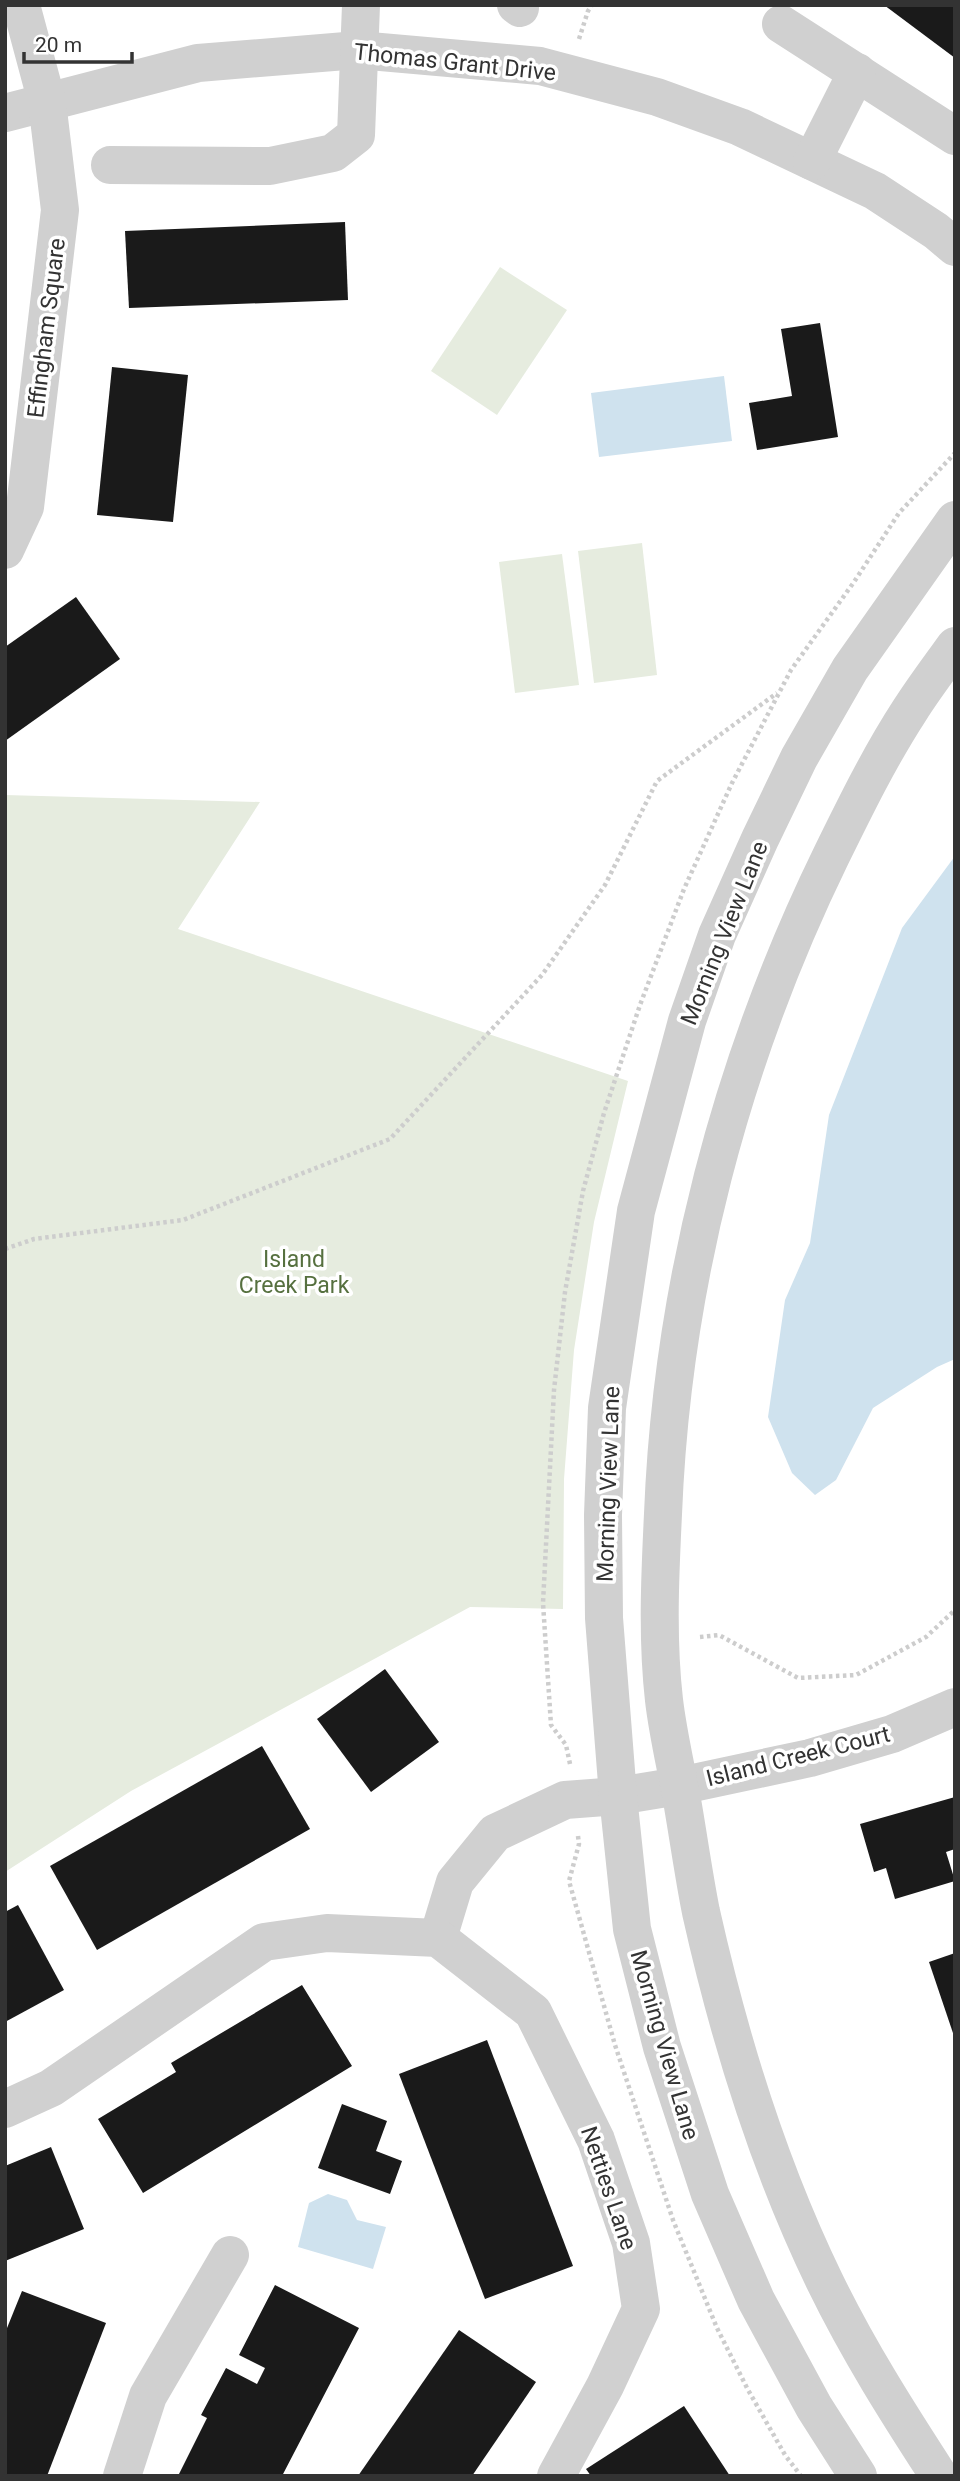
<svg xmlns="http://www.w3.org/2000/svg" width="960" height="2481" font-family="Roboto,sans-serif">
	<rect width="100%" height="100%" fill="#fff"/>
	<g fill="#e6ecdf">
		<polygon points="500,267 567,310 497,415 431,371"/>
		<polygon points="642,543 657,675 594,683 578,551"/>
		<polygon points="562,554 579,685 515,693 499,562"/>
		<polygon points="5,795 260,802 178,929 628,1081 594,1222 574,1350 564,1479 563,1609 470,1607 131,1791 5,1872"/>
	</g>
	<g fill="#cfe2ee">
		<polygon points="724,376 732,441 599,457 591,393"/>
		<polygon points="955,856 955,1359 937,1367 873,1408 836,1480 815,1495 792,1473 768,1417 785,1300 810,1243 829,1115 902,928"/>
		<polygon points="328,2194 347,2200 357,2220 386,2227 373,2269 298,2247 309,2203"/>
	</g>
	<g fill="#1a1a1a">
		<polygon points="884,5 955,5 955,58"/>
		<polygon points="345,222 348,300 129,308 125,231"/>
		<polygon points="820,323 838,437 757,450 749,403 792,396 781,329"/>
		<polygon points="112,367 188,375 173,522 97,515"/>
		<polygon points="76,597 120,659 5,741 5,647"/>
		<polygon points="385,1669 439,1742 371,1792 317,1719"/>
		<polygon points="262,1746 310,1829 97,1950 50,1866"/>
		<polygon points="955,1797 955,1849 946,1852 955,1881 895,1899 886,1868 874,1872 860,1824"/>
		<polygon points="18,1905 64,1990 5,2022 5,1912"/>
		<polygon points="955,1953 955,2036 954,2036 929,1962"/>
		<polygon points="302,1985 352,2066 143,2193 98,2119 176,2072 171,2063"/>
		<polygon points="487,2040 573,2266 485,2299 399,2074"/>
		<polygon points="342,2104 387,2121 376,2151 402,2161 390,2194 318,2168"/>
		<polygon points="51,2147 84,2229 5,2261 5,2166"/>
		<polygon points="275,2285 359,2328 282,2476 178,2476 207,2418 201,2415 226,2368 257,2384 265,2368 239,2355"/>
		<polygon points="22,2291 106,2323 47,2476 5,2475 5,2333"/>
		<polygon points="459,2330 536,2382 472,2476 358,2476"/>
		<polygon points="684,2406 730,2476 591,2476 586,2469"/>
	</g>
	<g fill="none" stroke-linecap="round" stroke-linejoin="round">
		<g stroke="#cdcdcd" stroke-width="4.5" stroke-dasharray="3.5 3.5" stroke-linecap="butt">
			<polyline points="579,39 588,11 592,5"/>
			<polyline points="5,1249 34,1239 183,1220 390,1139 542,975 605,885 657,781 777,693"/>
			<polyline points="700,1637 719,1635 798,1678 856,1675 926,1637 955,1610"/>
			<polyline points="570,1764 566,1745 551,1725 543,1603 554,1390 565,1292 583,1191 604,1113 640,1005 684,889 732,783 791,670 854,582 899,513 955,453"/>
			<polyline points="578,1836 579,1844 569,1881 615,2045 673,2220 717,2328 747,2388 785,2455 801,2476"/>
		</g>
		<g stroke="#d0d0d0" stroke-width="38">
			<polyline points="516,5 520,8"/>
			<polyline points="781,24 955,136"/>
			<polyline points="5,113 198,63 358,50 540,66 657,97 740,127 875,191 936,231 955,247"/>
			<polyline points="812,161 857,72"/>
			<polyline points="110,165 270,166 333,153 356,135 361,5"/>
			<polyline points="5,550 25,507 60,210 47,102 21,5"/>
			<polyline points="438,1938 455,1882 495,1833 565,1800 618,1796 679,1786 810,1758 892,1734 955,1707"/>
			<polyline points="5,2109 51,2088 264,1942 327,1933 438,1938 533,2012 596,2140 631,2243 641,2309 605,2386 556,2476"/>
			<polyline points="122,2476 148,2396 230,2255"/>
		</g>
		<g stroke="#d0d0d0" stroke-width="38">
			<polyline points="858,2476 814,2407 756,2300 710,2194 662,2047 632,1929 618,1796 604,1618 603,1515 607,1408 636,1211 687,1021 717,935 760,839 799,758 850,669 955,520"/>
			<path d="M 939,2476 C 898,2413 858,2350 825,2282 C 769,2167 729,2037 701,1912 C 694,1877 689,1841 683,1806 C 677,1771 668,1735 664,1700 C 657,1639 660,1575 663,1514 C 672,1286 731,1061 831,856 C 855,807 880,756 910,710 C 924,688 940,667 955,646"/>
		</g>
	</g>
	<g text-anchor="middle" stroke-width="7" stroke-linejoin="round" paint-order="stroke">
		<g font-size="23" fill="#333" stroke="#fff">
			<text transform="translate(455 62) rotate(6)" y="8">Thomas Grant Drive</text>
			<text transform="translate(46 328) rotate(-83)" y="8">Effingham Square</text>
			<text transform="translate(724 933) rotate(-68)" y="8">Morning View Lane</text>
			<text transform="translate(608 1484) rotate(-88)" y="8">Morning View Lane</text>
			<text transform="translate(798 1756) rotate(-14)" y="8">Island Creek Court</text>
			<text transform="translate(665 2045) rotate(74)" y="8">Morning View Lane</text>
			<text transform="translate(609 2188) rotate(71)" y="8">Netties Lane</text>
		</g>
		<g font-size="23" fill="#56703f" stroke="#fff">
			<text x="294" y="1267">Island<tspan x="294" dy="26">Creek Park</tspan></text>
		</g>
	</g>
	<rect width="960" height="2481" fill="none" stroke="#333333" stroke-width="14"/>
	<path d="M24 52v10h108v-10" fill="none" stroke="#333333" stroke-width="3.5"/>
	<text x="35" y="52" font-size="21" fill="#333333" stroke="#ffffff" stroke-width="5" paint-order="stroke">20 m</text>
</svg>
